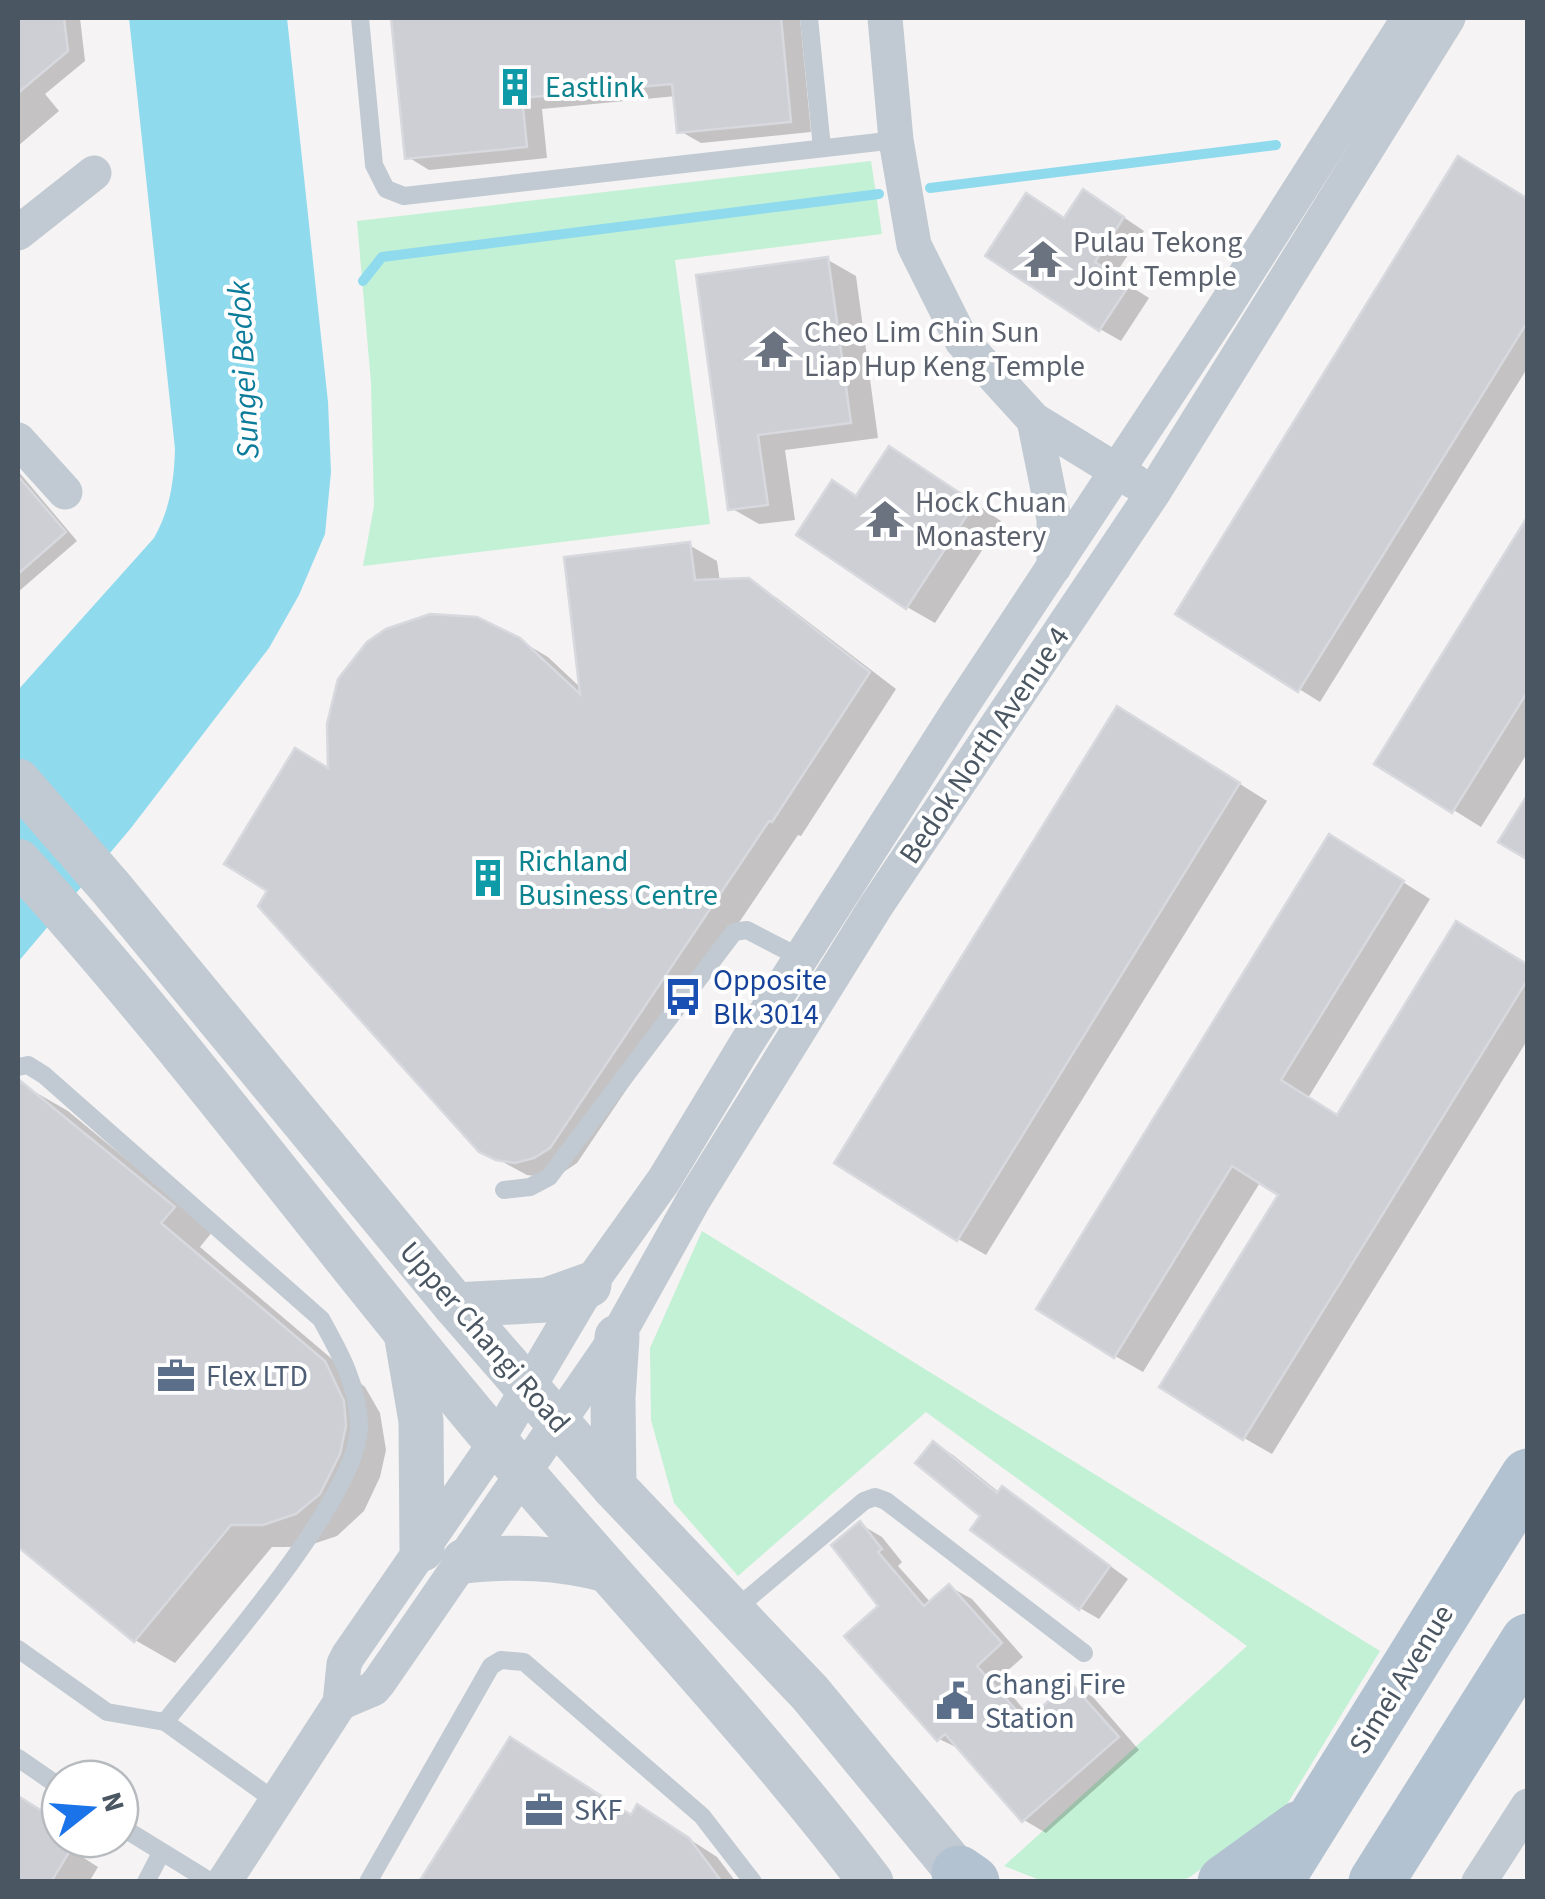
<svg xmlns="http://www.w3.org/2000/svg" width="1545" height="1899" font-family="'Source Sans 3',sans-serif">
	<rect width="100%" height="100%" fill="#f5f3f3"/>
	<g fill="#c3f1d5">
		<polygon points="871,161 882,234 675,260 710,524 363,566 374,506 371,383 357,221"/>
		<polygon points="702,1231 1380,1651 1286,1806 1190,1877 1178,1882 1045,1882 1004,1866 1247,1646 926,1412 738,1576 674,1503 651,1420 650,1348"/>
	</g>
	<path fill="#90daee" d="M 129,18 L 287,18 L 328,402 L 331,472 L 325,534 L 299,595 L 269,648 L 131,828 L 18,962 L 18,690 L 154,538 C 170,510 174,481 175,449 Z"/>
	<g fill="#0003">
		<polygon points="18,18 80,18 85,61 45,94 59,111 18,146"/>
		<polygon points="394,18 800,18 811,132 701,143 680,131 676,96 542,109 547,158 429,170 408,157"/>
		<polygon points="1528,201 1528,367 1320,702 1178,613"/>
		<polygon points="1104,204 1144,231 1114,276 1149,298 1121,341 1100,329 1065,220"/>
		<polygon points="828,260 856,276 878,438 785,450 795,520 759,524 731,508 699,277"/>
		<polygon points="917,465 1001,521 935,623 907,607 857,498"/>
		<polygon points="18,471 77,541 18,592"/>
		<polygon points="1528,521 1528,752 1481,827 1378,763"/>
		<polygon points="689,545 717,561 720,582 748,581 777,598 896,689 801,836 798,835 577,1163 562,1173 544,1177 527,1175 481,1150 330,771 519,640 548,657 582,689"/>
		<polygon points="1146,725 1267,801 986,1255 958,1239"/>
		<polygon points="1358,854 1430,899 1308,1098 1338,1117 1528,967 1528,1039 1272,1454 1244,1438 1282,1194 1261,1181 1143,1372 1115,1356"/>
		<polygon points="28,1088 68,1111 213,1231 200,1247 365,1387 380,1413 386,1450 380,1477 364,1511 337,1536 304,1547 272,1547 175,1663 135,1640 18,1544 18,1101"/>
		<polygon points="934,1444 953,1455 1000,1493 1022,1501 1128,1579 1099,1619 1080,1608"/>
		<polygon points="860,1524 882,1537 902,1562 898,1566 931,1603 950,1587 972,1599 1023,1657 998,1679 1032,1719 1071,1685 1093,1697 1139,1750 1046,1833 1024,1820 962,1750 939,1739 882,1606"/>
		<polygon points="18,1797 60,1824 60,1839 84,1839 76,1853 98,1867 89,1882 18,1882"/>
		<polygon points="666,1824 717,1857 736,1882 422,1882"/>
	</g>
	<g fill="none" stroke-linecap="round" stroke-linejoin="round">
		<g stroke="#90daee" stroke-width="10">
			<polyline points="930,188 1276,145"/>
			<polyline points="363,281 382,257 879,194"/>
		</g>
	</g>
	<g fill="#cdcfd5" stroke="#d7d9de" stroke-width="2.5">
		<polygon points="18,18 64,18 68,51 18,93"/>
		<polygon points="391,18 781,18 791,122 677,133 672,84 593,91 522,98 527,147 405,159"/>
		<polygon points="1458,156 1528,199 1528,321 1298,692 1175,614"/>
		<polygon points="1083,189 1124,217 1095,262 1130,284 1099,331 985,256 1026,193 1064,218"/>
		<polygon points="828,257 851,423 758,435 768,505 728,510 696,275"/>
		<polygon points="889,446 975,503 906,609 796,535 832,480 856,496"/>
		<polygon points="18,476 66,532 18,574"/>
		<polygon points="1528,516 1528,691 1452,813 1374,764"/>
		<polygon points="690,542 695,580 749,578 870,672 772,822 769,821 550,1148 534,1158 515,1163 496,1160 479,1152 258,906 267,891 224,864 295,748 328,768 327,724 338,679 367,642 386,629 430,614 477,617 520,638 580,694 564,557"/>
		<polygon points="1117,706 1240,783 957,1241 834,1163"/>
		<polygon points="1528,794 1528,860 1498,842"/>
		<polygon points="1329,834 1404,881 1281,1080 1337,1115 1456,921 1528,965 1528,979 1243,1440 1159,1387 1278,1195 1232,1166 1114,1358 1036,1309"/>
		<polygon points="18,1079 175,1207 161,1223 325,1361 344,1401 346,1426 340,1454 320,1494 296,1514 263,1525 231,1525 134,1642 18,1547"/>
		<polygon points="933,1441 997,1493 1002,1486 1110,1566 1079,1610 970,1530 980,1516 915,1463"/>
		<polygon points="860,1521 882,1549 878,1552 924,1606 949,1584 1002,1643 977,1666 1026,1721 1070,1682 1119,1737 1022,1822 945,1734 937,1741 844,1636 878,1606 831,1545"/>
		<polygon points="510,1737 631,1815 637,1804 689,1838 722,1882 419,1882"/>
		<polygon points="18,1796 58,1821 49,1835 71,1849 51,1882 18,1882"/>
	</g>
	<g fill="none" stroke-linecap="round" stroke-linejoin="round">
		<g stroke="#c1cad2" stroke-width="18">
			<polyline points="360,18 374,165 386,189 404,196 896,140"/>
			<polyline points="809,18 822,148"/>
			<path d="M 18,1067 L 28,1065 L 44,1075 L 321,1319 C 340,1353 359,1387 359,1427 C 358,1498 212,1662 165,1722"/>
			<polyline points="504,1190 530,1187 549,1177 734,932 747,930 801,958"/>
			<polyline points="732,1612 864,1501 875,1497 886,1501 1084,1653"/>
			<polyline points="18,1649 107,1712 165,1722 277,1802"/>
			<polyline points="18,1758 60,1787"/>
			<polyline points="120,1826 211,1882"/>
			<polyline points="146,1882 161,1853"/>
			<polyline points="368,1882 491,1666 501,1660 524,1662 702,1816 753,1882"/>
		</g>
		<g stroke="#c1cad2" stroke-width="35">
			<polyline points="885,18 896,140 914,245 962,341 1034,420 1135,482"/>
			<polyline points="18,233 94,173"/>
			<polyline points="1034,420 1054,519 1054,567"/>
			<polyline points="18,440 65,492"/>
			<polyline points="340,1703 373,1689 379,1682 617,1337 694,1199 876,906 1153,493 1448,18"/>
			<polyline points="224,1882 340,1703 344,1664 348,1656 496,1442 589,1285 664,1180 746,1044 957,713 1221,313 1409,18"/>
			<polyline points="1479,1882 1528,1806"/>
		</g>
		<g stroke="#c1cad2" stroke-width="45">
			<polyline points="18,781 111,888 455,1305 614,1487 810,1693 966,1882"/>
			<path d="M 18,861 C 187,1047 335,1252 498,1444 C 622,1591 755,1729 871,1882"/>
			<polyline points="455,1305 547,1300 589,1285"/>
			<polyline points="406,1333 421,1421 422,1549"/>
			<polyline points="614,1487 613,1398 617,1337"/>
			<path d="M 464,1561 C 514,1556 557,1557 607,1570"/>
		</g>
		<g stroke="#b3c2d1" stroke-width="55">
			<polyline points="959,1873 972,1882"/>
			<polyline points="1225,1882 1300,1828"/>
			<polyline points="1275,1882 1528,1476"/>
			<polyline points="1376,1882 1528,1641"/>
		</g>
	</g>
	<defs>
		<g id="building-bare" transform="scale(3)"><path d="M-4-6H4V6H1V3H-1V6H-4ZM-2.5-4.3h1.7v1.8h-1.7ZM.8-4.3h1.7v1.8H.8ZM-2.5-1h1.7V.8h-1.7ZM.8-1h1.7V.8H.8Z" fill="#0f9aa8" stroke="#fff" stroke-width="2.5" paint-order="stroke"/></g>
		<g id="temple-bare" transform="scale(3)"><path d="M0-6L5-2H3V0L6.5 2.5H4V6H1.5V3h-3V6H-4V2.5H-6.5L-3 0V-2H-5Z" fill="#6b7280" stroke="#fff" stroke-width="2.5" paint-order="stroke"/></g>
		<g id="bus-bare" transform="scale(3)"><path d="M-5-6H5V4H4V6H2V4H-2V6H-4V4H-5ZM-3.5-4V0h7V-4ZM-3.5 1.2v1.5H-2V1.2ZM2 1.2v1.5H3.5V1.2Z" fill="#1a4fb4" stroke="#fff" stroke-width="2.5" paint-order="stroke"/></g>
		<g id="office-bare" transform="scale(3)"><path d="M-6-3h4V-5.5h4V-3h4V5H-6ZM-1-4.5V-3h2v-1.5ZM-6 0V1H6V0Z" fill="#5c6f8a" stroke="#fff" stroke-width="2.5" paint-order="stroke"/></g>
		<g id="civic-bare" transform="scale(3)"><path d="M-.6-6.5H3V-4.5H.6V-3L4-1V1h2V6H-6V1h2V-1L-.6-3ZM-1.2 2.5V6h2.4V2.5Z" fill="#5c6f8a" stroke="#fff" stroke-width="2.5" paint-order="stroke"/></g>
	</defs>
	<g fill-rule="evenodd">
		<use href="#building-bare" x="515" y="87"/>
		<use href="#temple-bare" x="1043" y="259"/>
		<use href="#temple-bare" x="774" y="349"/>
		<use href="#temple-bare" x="885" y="519"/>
		<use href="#building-bare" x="488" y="878"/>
		<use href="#bus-bare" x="683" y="997"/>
		<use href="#office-bare" x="176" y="1376"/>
		<use href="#civic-bare" x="955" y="1701"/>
		<use href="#office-bare" x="544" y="1810"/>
	</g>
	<g text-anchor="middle" stroke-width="8" stroke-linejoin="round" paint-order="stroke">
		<g font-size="30" fill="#0d838f" stroke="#fff" text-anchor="start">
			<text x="545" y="97">Eastlink</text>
			<text x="518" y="871">Richland<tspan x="518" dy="34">Business Centre</tspan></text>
		</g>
		<g font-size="30" fill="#5b616d" stroke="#fff" text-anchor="start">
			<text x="1073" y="252">Pulau Tekong<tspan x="1073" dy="34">Joint Temple</tspan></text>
			<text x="804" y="342">Cheo Lim Chin Sun<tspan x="804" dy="34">Liap Hup Keng Temple</tspan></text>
			<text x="915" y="512">Hock Chuan<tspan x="915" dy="34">Monastery</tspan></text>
		</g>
		<g font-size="30" fill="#4a5661" stroke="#fff">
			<text transform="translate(984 745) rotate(-56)" y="10">Bedok North Avenue 4</text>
			<text transform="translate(485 1337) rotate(49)" y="10">Upper Changi Road</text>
			<text transform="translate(1401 1679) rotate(-58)" y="10">Simei Avenue</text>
		</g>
		<g font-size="30" fill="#164399" stroke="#fff" text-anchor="start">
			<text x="713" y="990">Opposite<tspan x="713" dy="34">Blk 3014</tspan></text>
		</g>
		<g font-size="30" fill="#4e5e75" stroke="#fff" text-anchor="start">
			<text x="206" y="1386">Flex LTD</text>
			<text x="985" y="1694">Changi Fire<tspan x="985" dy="34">Station</tspan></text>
			<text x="574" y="1820">SKF</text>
		</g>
		<g font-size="32" font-style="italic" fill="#0c7c9b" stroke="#fff">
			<text transform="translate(243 370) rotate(-93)" y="11">Sungei Bedok</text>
		</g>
	</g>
	<rect width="1545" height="1899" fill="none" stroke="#4a5661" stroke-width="40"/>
	<g transform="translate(90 1809) rotate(73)"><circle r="48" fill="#ffffff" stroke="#b7bbc0" stroke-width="2.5"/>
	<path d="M0-8L18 38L0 25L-18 38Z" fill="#1a73e8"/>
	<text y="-15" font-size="28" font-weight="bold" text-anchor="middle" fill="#4a5661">N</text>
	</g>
</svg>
